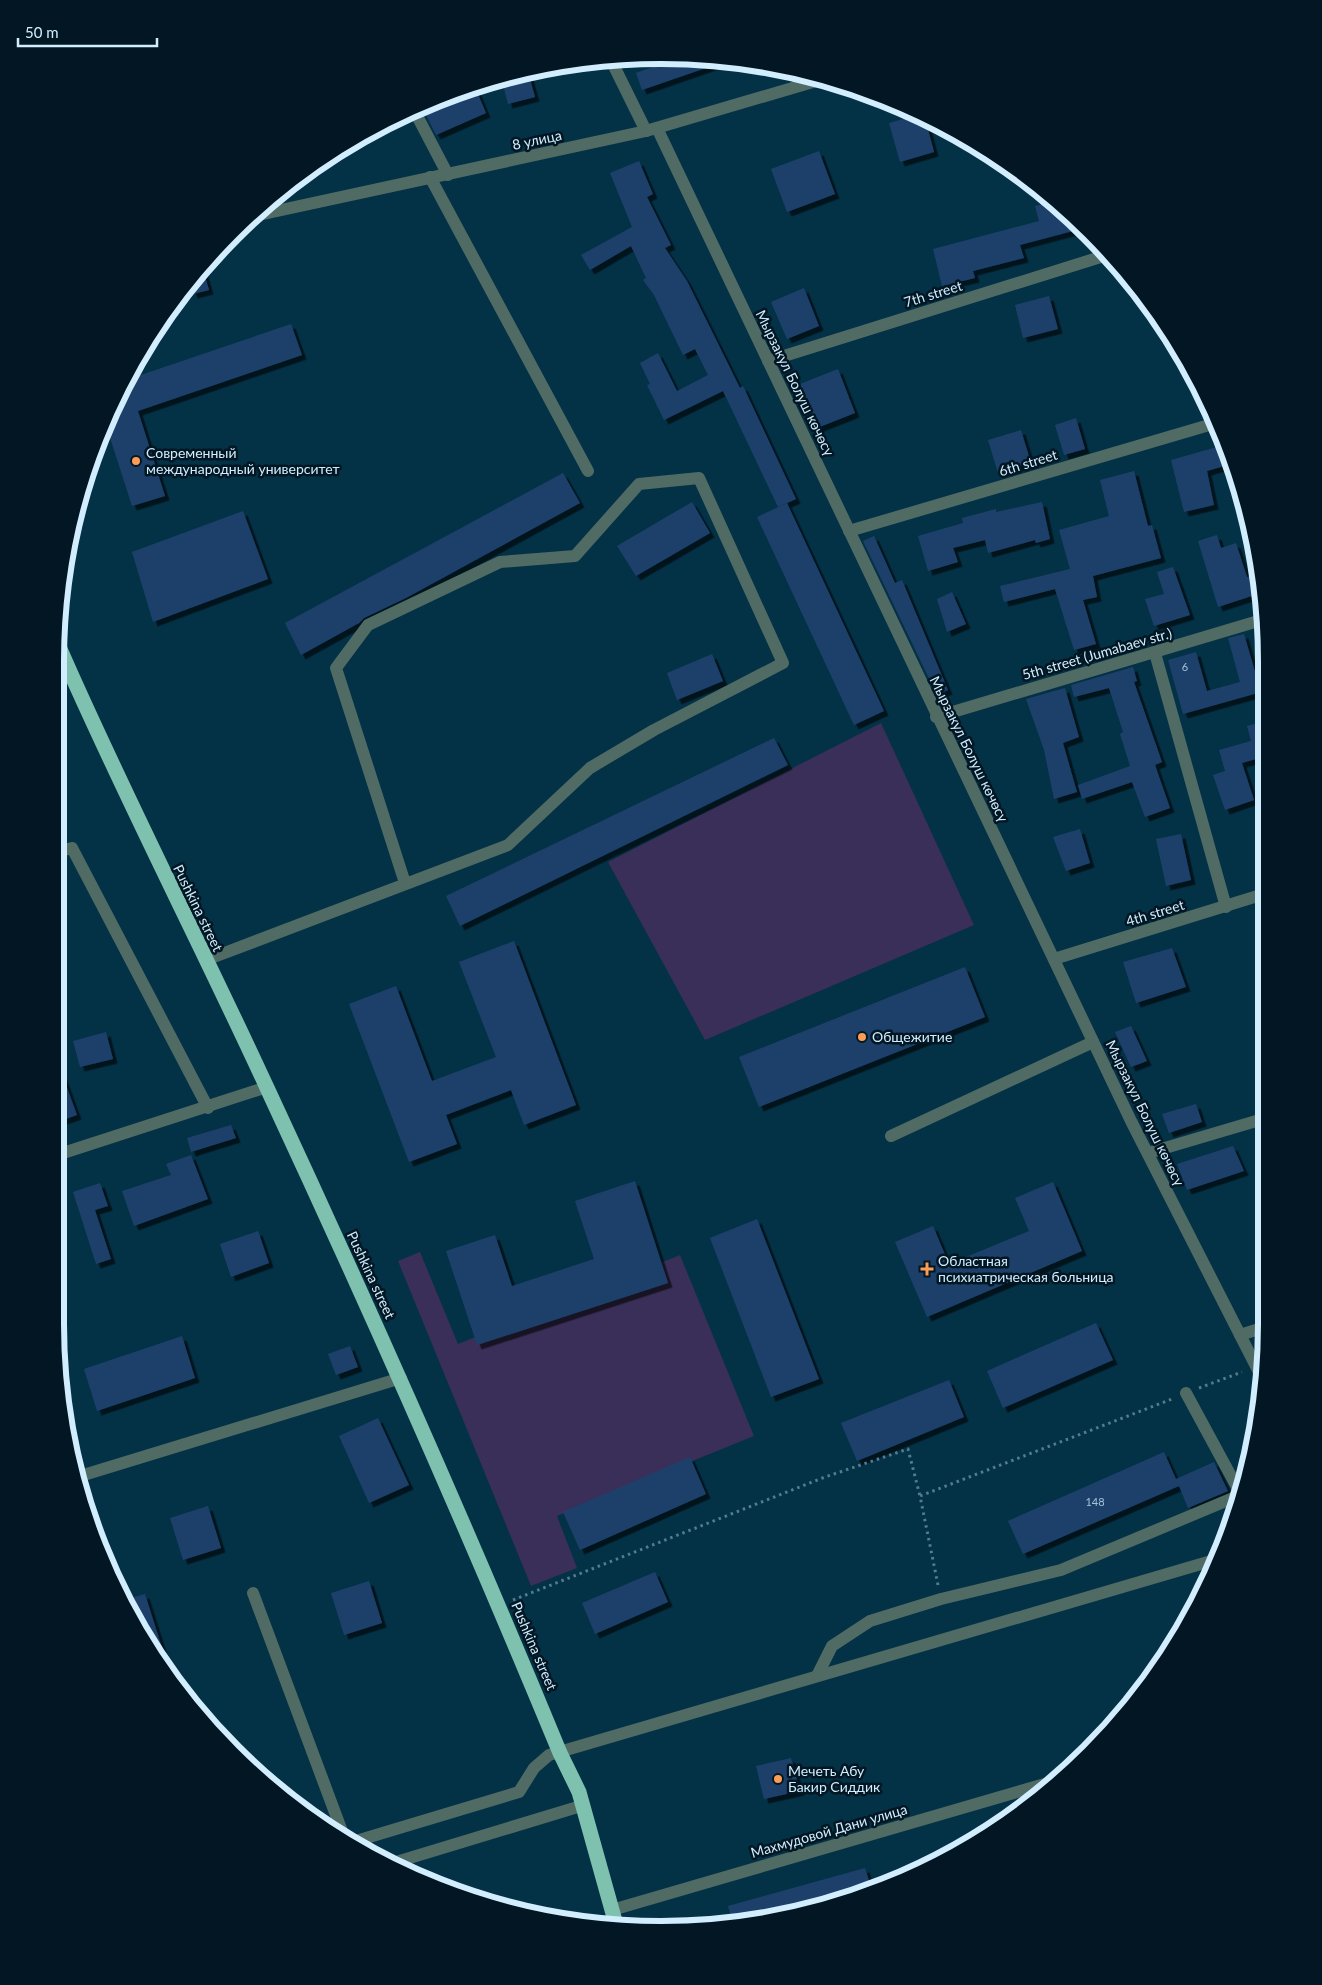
<svg xmlns="http://www.w3.org/2000/svg" width="1322" height="1985" font-family="Lato,sans-serif">
	<defs>
		<filter id="shadow"><feDropShadow dx="4.5" dy="4.5" stdDeviation="0" flood-color="#0009"/></filter>
	</defs>
	<rect width="100%" height="100%" fill="#033146"/>
	<g fill="#3a2f58">
		<polygon points="881,723 974,925 705,1040 608,862"/>
		<polygon points="420,1252 458,1344 680,1255 754,1436 557,1516 577,1568 531,1586 398,1261"/>
	</g>
	<g fill="#1d406b" filter="url(#shadow)">
		<polygon points="678,58 726,61 642,90 636,73"/>
		<polygon points="528,72 535,97 508,104 501,77"/>
		<polygon points="475,87 486,113 436,135 422,107"/>
		<polygon points="917,115 925,118 934,152 900,162 889,123"/>
		<polygon points="819,151 835,194 787,212 771,169"/>
		<polygon points="639,161 653,194 647,197 671,245 665,248 687,281 740,388 743,386 796,499 778,507 723,391 664,420 647,385 650,384 640,363 658,353 677,391 708,375 695,349 683,355 654,295 643,280 646,278 631,246 590,270 581,255 632,227 610,173"/>
		<polygon points="1054,201 1068,214 1073,231 1020,245 1024,258 973,271 975,278 942,286 933,249 1039,221 1035,206"/>
		<polygon points="202,266 209,290 193,294 190,284"/>
		<polygon points="804,288 819,326 787,339 771,302"/>
		<polygon points="1049,296 1058,329 1023,338 1015,305"/>
		<polygon points="291,324 302,355 138,411 165,496 132,506 105,422 117,393 126,380"/>
		<polygon points="838,369 855,413 817,428 800,384"/>
		<polygon points="1076,418 1085,449 1064,455 1055,425"/>
		<polygon points="1021,430 1031,463 998,473 988,440"/>
		<polygon points="1224,445 1231,464 1207,471 1214,505 1184,512 1171,460"/>
		<polygon points="1134,471 1148,526 1152,525 1161,558 1093,576 1097,597 1083,600 1096,644 1074,650 1055,589 1004,602 1000,586 1070,569 1059,530 1109,516 1100,480"/>
		<polygon points="563,473 580,503 406,598 364,618 359,623 301,655 285,623"/>
		<polygon points="692,502 710,533 636,576 617,546"/>
		<polygon points="1042,502 1050,539 1036,543 1035,540 988,553 985,540 953,548 958,562 928,571 918,536 963,523 962,518 996,509 996,512"/>
		<polygon points="787,503 884,711 854,725 757,517"/>
		<polygon points="243,511 268,579 153,622 132,552"/>
		<polygon points="1217,535 1221,548 1236,543 1247,577 1258,574 1261,593 1218,607 1198,541"/>
		<polygon points="874,536 895,583 902,580 948,690 937,695 863,541"/>
		<polygon points="1173,567 1190,615 1154,626 1145,599 1164,594 1157,572"/>
		<polygon points="952,592 966,624 947,632 937,599"/>
		<polygon points="1244,634 1256,675 1265,672 1265,691 1183,714 1168,660 1196,652 1207,691 1240,682 1228,638"/>
		<polygon points="712,654 723,681 677,700 667,673"/>
		<polygon points="1133,667 1137,681 1134,682 1162,762 1155,765 1170,808 1145,817 1132,782 1082,799 1078,785 1130,766 1120,734 1123,732 1109,688 1074,697 1071,685"/>
		<polygon points="1065,688 1079,737 1063,743 1077,792 1054,799 1044,750 1026,699"/>
		<polygon points="1265,721 1265,774 1261,775 1256,759 1242,763 1254,800 1225,810 1213,775 1225,771 1219,750 1251,741 1247,726"/>
		<polygon points="774,738 788,765 460,926 446,896"/>
		<polygon points="1080,829 1090,863 1066,871 1053,837"/>
		<polygon points="1181,834 1191,880 1166,886 1156,839"/>
		<polygon points="514,941 576,1105 524,1125 511,1090 446,1115 457,1144 409,1162 349,1004 396,986 432,1081 496,1057 459,962"/>
		<polygon points="1172,948 1186,987 1136,1003 1123,962"/>
		<polygon points="965,967 985,1017 759,1107 739,1057"/>
		<polygon points="1131,1026 1147,1061 1131,1067 1115,1032"/>
		<polygon points="106,1032 113,1059 80,1067 73,1041"/>
		<polygon points="62,1074 77,1115 60,1121 60,1075"/>
		<polygon points="1196,1104 1202,1122 1169,1133 1162,1114"/>
		<polygon points="231,1125 236,1138 191,1152 187,1138"/>
		<polygon points="1233,1146 1244,1171 1187,1190 1177,1164"/>
		<polygon points="191,1155 208,1199 134,1226 122,1191 171,1175 166,1164"/>
		<polygon points="635,1181 668,1283 477,1345 446,1251 495,1235 512,1286 594,1259 575,1201"/>
		<polygon points="1053,1182 1082,1251 927,1317 895,1242 933,1226 949,1264 1029,1231 1015,1198"/>
		<polygon points="100,1183 108,1206 95,1210 111,1259 96,1264 73,1192"/>
		<polygon points="757,1219 819,1379 771,1397 710,1238"/>
		<polygon points="258,1231 269,1263 231,1277 220,1244"/>
		<polygon points="1096,1323 1113,1360 1003,1408 987,1371"/>
		<polygon points="182,1336 195,1378 97,1411 84,1369"/>
		<polygon points="350,1346 358,1367 336,1375 328,1354"/>
		<polygon points="949,1380 964,1417 857,1461 841,1423"/>
		<polygon points="378,1418 409,1485 369,1503 339,1436"/>
		<polygon points="1164,1452 1176,1479 1214,1462 1228,1491 1188,1508 1179,1486 1023,1554 1008,1521"/>
		<polygon points="690,1457 706,1494 580,1550 563,1512"/>
		<polygon points="208,1506 221,1548 183,1560 170,1518"/>
		<polygon points="655,1572 668,1602 595,1634 582,1603"/>
		<polygon points="369,1581 382,1623 344,1635 331,1593"/>
		<polygon points="145,1594 164,1654 156,1658 127,1599"/>
		<polygon points="791,1758 800,1791 764,1799 756,1766"/>
		<polygon points="865,1868 871,1887 818,1909 733,1923 728,1906"/>
	</g>
	<g fill="none" stroke-linecap="round" stroke-linejoin="round">
		<g stroke="#547b8f" stroke-width="3" stroke-dasharray="2.5 4" stroke-linecap="butt">
			<polyline points="1199,1388 1242,1372"/>
			<polyline points="938,1585 920,1496 1172,1399"/>
			<polyline points="513,1600 825,1477 908,1449 920,1496"/>
		</g>
		<g stroke="#506b63" stroke-width="12">
			<polyline points="610,58 646,131"/>
			<polyline points="414,110 448,175"/>
			<polyline points="657,128 1131,1121 1262,1378"/>
			<polyline points="430,177 588,471"/>
			<polyline points="254,216 646,131 823,79"/>
			<polyline points="768,361 1107,255"/>
			<polyline points="849,531 1216,423"/>
			<polyline points="1155,653 1226,907"/>
			<polyline points="936,717 1265,619"/>
			<polyline points="60,851 72,848 208,1108"/>
			<polyline points="1054,959 1264,894"/>
			<polyline points="206,960 508,845 590,768 654,730 783,663 699,478 639,484 575,556 500,562 368,625 336,668 405,883"/>
			<polyline points="891,1136 1093,1042"/>
			<polyline points="1148,1153 1263,1119"/>
			<polyline points="60,1154 267,1087"/>
			<polyline points="1240,1335 1262,1328"/>
			<polyline points="77,1477 401,1378"/>
			<polyline points="253,1593 343,1834"/>
			<polyline points="817,1676 832,1646 870,1621 941,1599 1061,1570 1233,1498 1237,1495 1238,1489 1186,1393"/>
			<polyline points="356,1841 519,1792 534,1768 549,1755 1218,1559"/>
			<polyline points="393,1863 581,1806"/>
			<polyline points="612,1910 1055,1781"/>
		</g>
		<path stroke="#7dc1ae" stroke-width="15" d="M 60,649 C 125,798 200,942 268,1090 C 370,1309 468,1530 560,1753 L 579,1792 L 617,1928"/>
	</g>
	<g fill="#fd9c56" stroke="#021723" stroke-width="2">
		<circle cx="136" cy="461" r="5"/>
		<circle cx="862" cy="1037" r="5"/>
		<path d="M924.5 1261.5h5v5h5v5h-5v5h-5v-5h-5v-5h5z"/>
		<circle cx="778" cy="1779" r="5"/>
	</g>
	<g text-anchor="middle" stroke-width="5" stroke-linejoin="round" paint-order="stroke">
		<g font-size="11" fill="#a4c2d9">
			<text x="1185" y="671">6</text>
			<text x="1095" y="1506">148</text>
		</g>
		<g font-size="14" fill="#d1edfe" stroke="#021723">
			<text transform="translate(537 140) rotate(-12)" y="5">8 улица</text>
			<text transform="translate(933 294) rotate(-17)" y="5">7th street</text>
			<text transform="translate(795 383) rotate(64)" y="5">Мырзакул Болуш көчөсү</text>
			<text transform="translate(1028 463) rotate(-17)" y="5">6th street</text>
			<text transform="translate(1097 654) rotate(-16)" y="5">5th street (Jumabaev str.)</text>
			<text transform="translate(969 749) rotate(64)" y="5">Мырзакул Болуш көчөсү</text>
			<text transform="translate(198 908) rotate(64)" y="5">Pushkina street</text>
			<text transform="translate(1155 913) rotate(-17)" y="5">4th street</text>
			<text transform="translate(1145 1113) rotate(64)" y="5">Мырзакул Болуш көчөсү</text>
			<text transform="translate(371 1275) rotate(65)" y="5">Pushkina street</text>
			<text transform="translate(534 1646) rotate(67)" y="5">Pushkina street</text>
			<text transform="translate(829 1831) rotate(-16)" y="5">Махмудовой Дани улица</text>
		</g>
		<g font-size="14" fill="#d1edfe" stroke="#021723" text-anchor="start">
			<text x="146" y="458">Современный<tspan x="146" dy="16">международный университет</tspan></text>
			<text x="872" y="1042">Общежитие</text>
			<text x="938" y="1266">Областная<tspan x="938" dy="16">психиатрическая больница</tspan></text>
			<text x="788" y="1776">Мечеть Абу<tspan x="788" dy="16">Бакир Сиддик</tspan></text>
		</g>
	</g>
	<path d="M0 0H1322V1985H0ZM661 64H661A597 597 0 0 1 1258 661V1324A597 597 0 0 1 661 1921H661A597 597 0 0 1 64 1324V661A597 597 0 0 1 661 64Z" fill="#021723" fill-rule="evenodd"/>
	<path fill="none" stroke="#d1edfe" stroke-width="6" d="M661 64H661A597 597 0 0 1 1258 661V1324A597 597 0 0 1 661 1921H661A597 597 0 0 1 64 1324V661A597 597 0 0 1 661 64Z"/>
	<path d="M18 38v8h139v-8" fill="none" stroke="#d1edfe" stroke-width="2.5"/>
	<text x="25" y="38" font-size="15" fill="#d1edfe" stroke="#021723" stroke-width="4" paint-order="stroke">50 m</text>
</svg>
